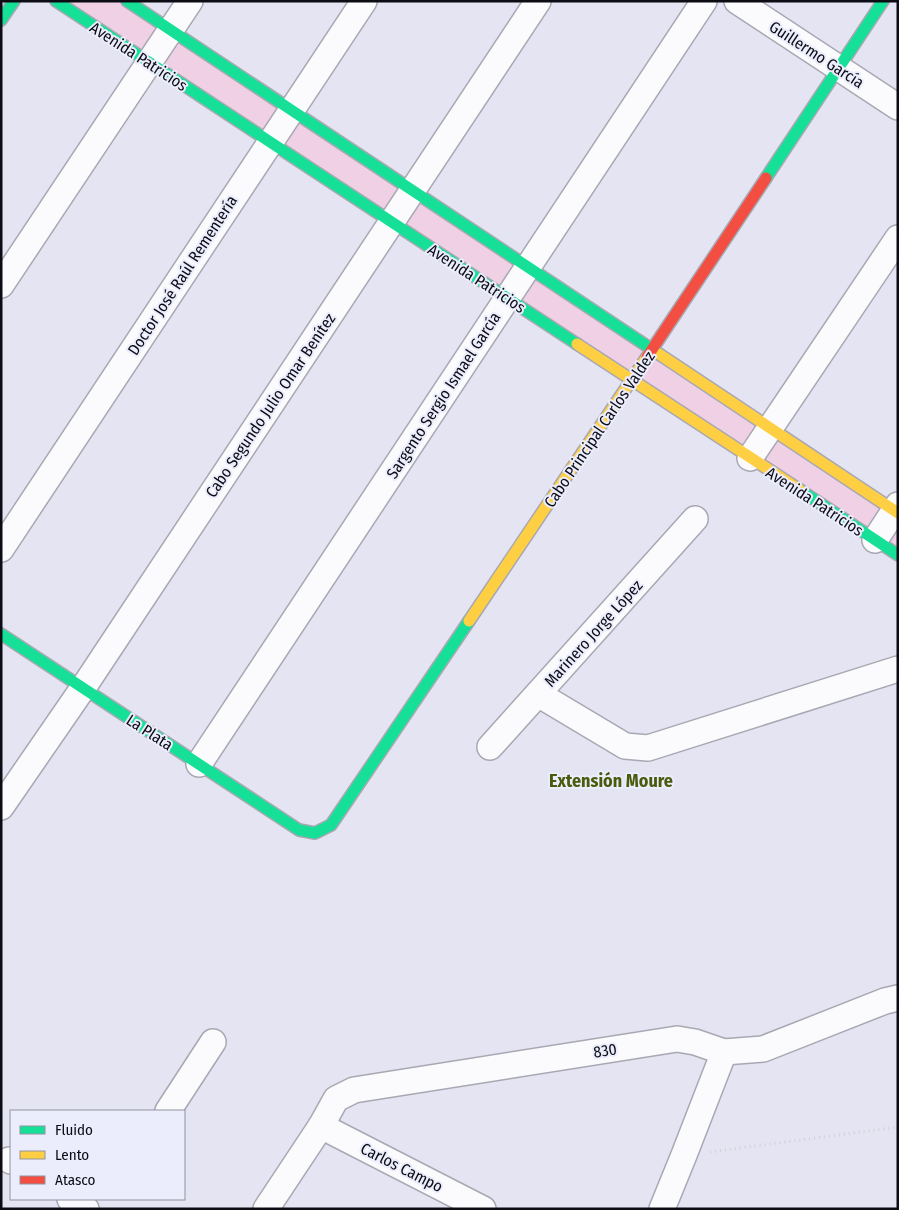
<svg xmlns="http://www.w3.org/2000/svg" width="899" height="1210" font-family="'Fira Sans Condensed',sans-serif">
	<rect width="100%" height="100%" fill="#e4e4f2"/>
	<polygon fill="#efd0e5" points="56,1 127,1 898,513 898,555"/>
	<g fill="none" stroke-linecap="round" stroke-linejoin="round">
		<g stroke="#a8a8b3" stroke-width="28">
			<g id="street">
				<polyline points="737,1 898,107"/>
				<polyline points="1,285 190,1"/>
				<polyline points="750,458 898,238"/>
				<polyline points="875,540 898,505"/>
				<polyline points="1,549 364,1"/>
				<polyline points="538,694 625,746 648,748 898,669"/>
				<polyline points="490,747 695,519"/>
				<polyline points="199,764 704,1"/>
				<polyline points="1,807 83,688 538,1"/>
				<polyline points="168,1111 213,1042"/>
				<polyline points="321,1126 483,1209"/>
				<polyline points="9,1160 11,1161"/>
				<polyline points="70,1199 86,1209"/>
				<polyline points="266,1209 321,1126 336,1099 354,1090 677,1039 695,1042 724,1052 763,1049 885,1001 898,998"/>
				<polyline points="662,1209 684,1155 724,1052"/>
			</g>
		</g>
		<g stroke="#a8a8b3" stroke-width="14">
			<g id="fast">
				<polyline points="56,1 577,344"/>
				<polyline points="127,1 659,354"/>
				<polyline points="1,20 14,1"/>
				<polyline points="766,178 883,1"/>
				<polyline points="800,490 898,555"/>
				<polyline points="1,634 299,830 315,833 331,825 469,621"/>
			</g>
		</g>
		<g stroke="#a8a8b3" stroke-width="14">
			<g id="slow">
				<polyline points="577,344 800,490"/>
				<polyline points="659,354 898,513"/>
				<polyline points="469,621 647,357"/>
			</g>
		</g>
		<g stroke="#a8a8b3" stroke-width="14">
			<polyline id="jam" points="647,357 766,178"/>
		</g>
		<polyline stroke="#d1d1d6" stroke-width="3" stroke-dasharray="1 4" stroke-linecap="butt" points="710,1152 898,1127"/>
		<use href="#street" stroke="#fbfbfd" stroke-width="25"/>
		<use href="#fast" stroke="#16e098" stroke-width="11"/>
		<use href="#slow" stroke="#ffcf43" stroke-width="11"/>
		<use href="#jam" stroke="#f24e42" stroke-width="11"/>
	</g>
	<g text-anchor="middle" stroke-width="4" stroke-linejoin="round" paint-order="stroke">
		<g font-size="16" fill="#0c0c14" stroke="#ecedfc">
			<text transform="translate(817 54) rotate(33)" y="6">Guillermo García</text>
			<text transform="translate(139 56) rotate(33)" y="6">Avenida Patricios</text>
			<text transform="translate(182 275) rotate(-57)" y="6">Doctor José Raúl Rementería</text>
			<text transform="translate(477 278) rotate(33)" y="6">Avenida Patricios</text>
			<text transform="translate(443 395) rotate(-57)" y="6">Sargento Sergio Ismael García</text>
			<text transform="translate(270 405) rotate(-56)" y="6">Cabo Segundo Julio Omar Benítez</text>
			<text transform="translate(599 429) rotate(-56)" y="6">Cabo Principal Carlos Valdez</text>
			<text transform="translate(815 501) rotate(33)" y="6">Avenida Patricios</text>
			<text transform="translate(593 633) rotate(-48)" y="6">Marinero Jorge López</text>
			<text transform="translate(150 732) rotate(33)" y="6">La Plata</text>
			<text transform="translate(605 1050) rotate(-9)" y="6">830</text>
			<text transform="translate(402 1167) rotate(27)" y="6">Carlos Campo</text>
		</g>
		<g font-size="18" font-weight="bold" fill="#4a5b0d" stroke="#ecedfc">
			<text x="611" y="787">Extensión Moure</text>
		</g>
	</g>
	<rect width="899" height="1210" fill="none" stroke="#0c0c14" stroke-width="5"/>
	<rect x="10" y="1110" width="175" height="90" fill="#ecedfc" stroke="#92939f"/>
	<rect x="20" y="1126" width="25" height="8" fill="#16e098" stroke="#92939f"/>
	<text x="55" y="1135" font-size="15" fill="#0c0c14">Fluido</text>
	<rect x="20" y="1151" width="25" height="8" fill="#ffcf43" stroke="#92939f"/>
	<text x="55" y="1160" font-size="15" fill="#0c0c14">Lento</text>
	<rect x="20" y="1176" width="25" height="8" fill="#f24e42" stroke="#92939f"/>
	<text x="55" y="1185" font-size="15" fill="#0c0c14">Atasco</text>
</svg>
